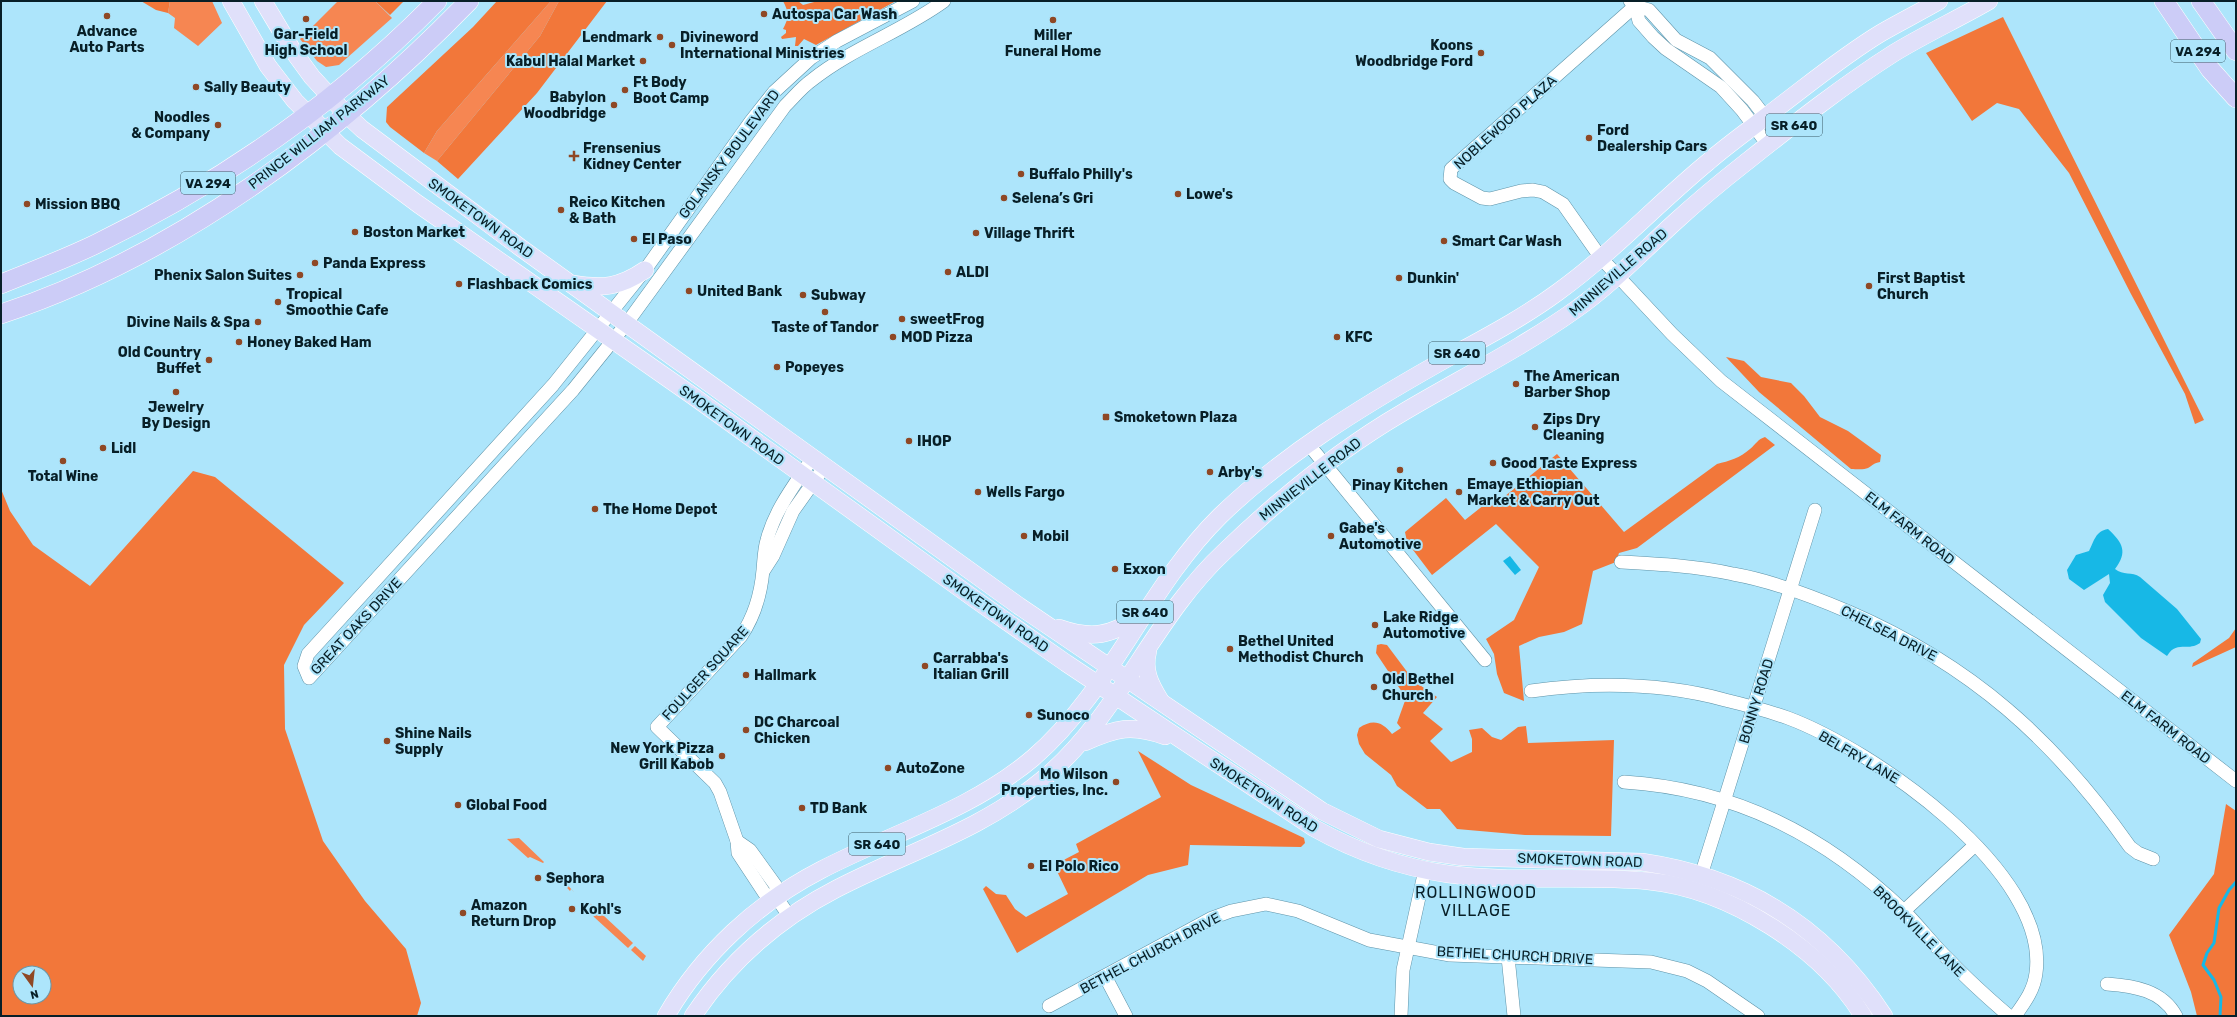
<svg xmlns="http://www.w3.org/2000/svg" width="2237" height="1017" font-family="Rubik,sans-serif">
	<rect width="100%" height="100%" fill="#ade5fb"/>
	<g fill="#f68652">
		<polygon points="170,1 212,1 222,23 198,46 174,28 175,18 168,13"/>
		<polygon points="338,1 375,1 392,18 339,65 326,67 317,61 300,39"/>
		<polygon points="551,1 559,1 540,36 437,161 424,153 437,131"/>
		<polygon points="519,838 544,862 543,863 530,857 528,858 507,839"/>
		<polygon points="554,874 557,874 574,892 571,889 570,891"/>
		<polygon points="586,902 589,902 633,943 628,948 594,917"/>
		<polygon points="635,946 646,956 643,961 631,950"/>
	</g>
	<g fill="#f2773a" fill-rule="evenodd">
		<polygon points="141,1 170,1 168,13 156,10"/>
		<polygon points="375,1 404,1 390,15"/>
		<polygon points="497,1 551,1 437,131 424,153 390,127 386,122 387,107 473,27"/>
		<polygon points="559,1 607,1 537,93 458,179 437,161 540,36"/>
		<path d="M 783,1 L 798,1 L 803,5 L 818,1 L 896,1 L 816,45 L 804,39 L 798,46 L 795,46 L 796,37 L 782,39 L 781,37 L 786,33 L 786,30 L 783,29 C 789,18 789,12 783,1 Z"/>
		<polygon points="2003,17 2204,420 2195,424 2185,394 2131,294 2069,173 2019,109 1997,103 1972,121 1926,53"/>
		<path d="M 1726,357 L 1744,361 L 1761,377 L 1791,383 L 1804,396 L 1820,417 L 1848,431 L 1881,455 L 1880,462 C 1874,463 1873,465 1868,468 C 1864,470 1856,469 1851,469 L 1759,392 Z"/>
		<path d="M 1765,437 L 1775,445 L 1637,548 L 1619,553 L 1616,562 L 1593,571 L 1582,624 L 1564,632 L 1539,637 L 1519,646 L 1524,701 L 1504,693 L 1497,674 L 1494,654 L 1486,639 L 1514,620 L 1539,567 L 1496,524 L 1432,575 L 1407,542 L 1405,532 L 1446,498 L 1465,520 L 1494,497 L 1499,501 L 1557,454 L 1624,532 L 1717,464 C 1729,461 1740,458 1750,449 C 1756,444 1758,439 1765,437 Z"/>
		<path d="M 193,471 L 215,477 L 344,583 L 304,625 L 284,665 L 285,729 L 323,841 L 365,901 L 406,949 L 421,1003 L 417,1016 L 1,1016 L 1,489 L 10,511 L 33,545 L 90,586 ZM 20,973 L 44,973 L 44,997 L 20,997 Z"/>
		<polygon points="2236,628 2236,647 2192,667 2193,663 2229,638"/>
		<path d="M 1381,644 L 1387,645 L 1414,681 L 1437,697 L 1423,713 L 1443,729 L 1430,741 L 1451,762 L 1472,752 L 1472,739 L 1469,730 L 1482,728 L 1492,737 L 1501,740 L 1518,727 L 1526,726 L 1528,743 L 1614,740 L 1611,836 L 1525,835 L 1457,829 L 1440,809 L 1427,809 L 1397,786 L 1391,775 L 1365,754 L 1359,744 L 1357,735 L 1359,728 C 1372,719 1382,721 1392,734 L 1401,728 L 1397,723 L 1406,698 L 1376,653 L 1377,645 Z"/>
		<polygon points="1138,751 1191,785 1304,838 1305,843 1301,847 1190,845 1188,865 1148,875 1017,953 983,889 986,886 996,894 1006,895 1015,909 1026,917 1068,894 1054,865 1079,852 1076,844 1161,797"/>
		<polygon points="2226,804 2236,811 2236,1016 2197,1016 2191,992 2169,935 2214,874"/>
	</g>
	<g fill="#17b8e6">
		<path d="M 2108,529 C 2123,543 2128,552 2115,569 C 2123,576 2132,571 2140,577 L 2177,609 L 2201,639 L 2200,643 C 2187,652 2177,640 2167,656 L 2141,638 L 2105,602 L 2103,595 L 2110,583 L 2109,574 L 2084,590 L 2069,579 L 2067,570 L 2076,555 L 2089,551 C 2094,542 2095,531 2108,529 Z"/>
		<polygon points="1510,556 1521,570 1515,575 1503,561"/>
	</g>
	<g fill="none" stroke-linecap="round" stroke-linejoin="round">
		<polyline stroke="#17b8e6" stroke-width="3" points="2220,1016 2221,997 2214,980 2203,965 2207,953 2214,943 2219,908 2229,890 2236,882"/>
		<g stroke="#5e93a8" stroke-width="14">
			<g id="minor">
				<path d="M 913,1 L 837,41 L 811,58 L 774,92 L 751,121 L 645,270 L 553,385 L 308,654 L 304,666 L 309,678 L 573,390 L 627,323 L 785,106 C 794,97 802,87 812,80 C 852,48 903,31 944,1"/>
				<polyline points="1630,1 1635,6 1639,21 1653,37 1666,49 1721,87 1742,110 1768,145"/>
				<polyline points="1635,6 1451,169 1450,179 1454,183 1482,198 1490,199 1521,191 1533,190 1543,192 1563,204 1601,258 1672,334 1721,381 2236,781"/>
				<polyline points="1635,6 1649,10 1676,40 1710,58 1753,101 1780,136"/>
				<polyline points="1309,445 1485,660"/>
				<path d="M 1621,562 C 1658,564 1696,566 1733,574 C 1773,581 1812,596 1849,612 C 1971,665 2054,739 2130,847 L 2138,853 L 2153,859"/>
				<polyline points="764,570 773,556 793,511 825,466"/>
				<path d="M 1531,691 C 1596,682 1662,683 1725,700 C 1746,705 1768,711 1788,718 C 1871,749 2050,871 2036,973 C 2034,990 2025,1002 2015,1016"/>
				<path d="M 1624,782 C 1735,789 1824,835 1904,911 C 1920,927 1933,945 1949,960 C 1968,980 1988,998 2009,1016"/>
				<polyline points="737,841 750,850 776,886 776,897 790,917"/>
				<polyline points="1698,885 1815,510"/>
				<path d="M 776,897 L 765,894 L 738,853 L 737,841 L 720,792 L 715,783 L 657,727 L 741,636 C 754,617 761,593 763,570 C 764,560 764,550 767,540 C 775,509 796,483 813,457"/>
				<polyline points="1904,911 1974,846"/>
				<polyline points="1508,957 1514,1016"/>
				<polyline points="1105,976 1126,1016"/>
				<path d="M 2107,984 C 2134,986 2162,990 2176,1016"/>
				<polyline points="1049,1006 1212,918 1231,911 1266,904 1298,911 1369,940 1450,955 1651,962 1687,971 1707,981 1758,1016"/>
				<polyline points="1401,1016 1403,970 1425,870"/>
			</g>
		</g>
		<g stroke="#fff" stroke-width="18">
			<g id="major">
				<path d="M 231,1 L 268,66 L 295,101 L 340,146 L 418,204 L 693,396 L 976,600 L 1066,663 L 1314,828 C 1357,852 1399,867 1448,874 C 1514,883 1582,875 1648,881 C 1728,889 1821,947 1863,1016"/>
				<path d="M 263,1 L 293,51 L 312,77 L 346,114 L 362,129 L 521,248 L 1019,606 L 1322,811 L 1379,839 L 1429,852 L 1463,857 L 1642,862 C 1745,877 1827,928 1884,1016"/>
				<path d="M 573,284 C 603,289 620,287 645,270"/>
				<path d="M 1059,628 C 1093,640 1110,635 1140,617"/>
				<path d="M 1148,651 C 1143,670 1150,684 1160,700"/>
				<path d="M 1085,742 C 1116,728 1132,724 1165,736"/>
				<path d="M 666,1016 C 702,954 757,903 821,870 C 892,833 970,811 1033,758 C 1111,691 1147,588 1220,516 C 1283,455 1361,407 1437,364 C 1478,341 1520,320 1558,292 C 1612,253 1657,204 1708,162 C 1731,142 1756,125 1780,106 C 1813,81 1846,54 1881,33 C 1900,22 1920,12 1939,1"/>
				<path d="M 693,1016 C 729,962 778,919 836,889 C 905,853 980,831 1042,780 C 1119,717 1152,619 1224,552 C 1278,500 1337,451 1402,413 C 1459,379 1520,349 1575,310 C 1611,285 1642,252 1675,222 C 1698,201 1722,181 1745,163 C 1793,125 1842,86 1894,53 C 1925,34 1958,19 1989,1"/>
			</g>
		</g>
		<g stroke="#fff" stroke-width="20">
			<g id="highway">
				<polyline points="2164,1 2210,69 2236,98"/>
				<polyline points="2201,1 2236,51"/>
				<path d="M 1,284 C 33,271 65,259 96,244 C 221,183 339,101 437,1"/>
				<path d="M 1,314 C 177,256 341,133 469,1"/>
			</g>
		</g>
		<use href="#minor" stroke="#fff" stroke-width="13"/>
		<use href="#major" stroke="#e0e0fa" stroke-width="17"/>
		<use href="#highway" stroke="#ccccf7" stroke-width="19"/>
	</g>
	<g fill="#8f4825" stroke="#ade5fb" stroke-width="1.5">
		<circle cx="764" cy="14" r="4"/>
		<circle cx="107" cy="16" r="4"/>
		<circle cx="306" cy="19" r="4"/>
		<circle cx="1053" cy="20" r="4"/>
		<circle cx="660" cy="37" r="4"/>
		<circle cx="672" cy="45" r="4"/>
		<circle cx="1481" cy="53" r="4"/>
		<circle cx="643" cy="61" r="4"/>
		<circle cx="196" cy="87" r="4"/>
		<circle cx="625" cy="90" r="4"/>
		<circle cx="614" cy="105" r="4"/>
		<circle cx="218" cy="125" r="4"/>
		<circle cx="1589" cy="138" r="4"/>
		<path d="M572 150h4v4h4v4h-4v4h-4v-4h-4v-4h4z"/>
		<circle cx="1021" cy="174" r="4"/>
		<circle cx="1178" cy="194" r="4"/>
		<circle cx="1004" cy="198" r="4"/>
		<circle cx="27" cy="204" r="4"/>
		<circle cx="561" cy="210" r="4"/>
		<circle cx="355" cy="232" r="4"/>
		<circle cx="976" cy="233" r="4"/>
		<circle cx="634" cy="239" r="4"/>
		<circle cx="1444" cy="241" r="4"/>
		<circle cx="315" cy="263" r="4"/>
		<circle cx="948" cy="272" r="4"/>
		<circle cx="300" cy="275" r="4"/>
		<circle cx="1399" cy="278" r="4"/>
		<circle cx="459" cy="284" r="4"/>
		<circle cx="1869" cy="286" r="4"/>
		<circle cx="689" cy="291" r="4"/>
		<circle cx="803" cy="295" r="4"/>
		<circle cx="278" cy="302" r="4"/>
		<circle cx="825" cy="312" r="4"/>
		<circle cx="902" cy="319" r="4"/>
		<circle cx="258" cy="322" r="4"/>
		<circle cx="893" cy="337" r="4"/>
		<circle cx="1337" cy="337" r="4"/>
		<circle cx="239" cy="342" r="4"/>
		<circle cx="209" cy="360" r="4"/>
		<circle cx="777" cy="367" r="4"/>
		<circle cx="1516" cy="384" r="4"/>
		<circle cx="176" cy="392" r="4"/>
		<rect x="1102" y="413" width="8" height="8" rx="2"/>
		<circle cx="1535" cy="427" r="4"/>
		<circle cx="909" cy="441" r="4"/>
		<circle cx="103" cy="448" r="4"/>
		<circle cx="63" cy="461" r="4"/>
		<circle cx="1493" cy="463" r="4"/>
		<circle cx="1400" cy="470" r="4"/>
		<circle cx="1210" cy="472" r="4"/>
		<circle cx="978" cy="492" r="4"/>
		<circle cx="1459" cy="492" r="4"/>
		<circle cx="595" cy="509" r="4"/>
		<circle cx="1024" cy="536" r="4"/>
		<circle cx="1331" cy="536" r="4"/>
		<circle cx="1115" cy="569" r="4"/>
		<circle cx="1375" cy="625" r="4"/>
		<circle cx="1230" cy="649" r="4"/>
		<circle cx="925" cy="666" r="4"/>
		<circle cx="746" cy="675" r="4"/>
		<circle cx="1374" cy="687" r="4"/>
		<circle cx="1029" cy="715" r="4"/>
		<circle cx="746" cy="730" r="4"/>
		<circle cx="387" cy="741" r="4"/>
		<circle cx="722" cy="756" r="4"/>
		<circle cx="888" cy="768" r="4"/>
		<circle cx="1116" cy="782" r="4"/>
		<circle cx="458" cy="805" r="4"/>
		<circle cx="802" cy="808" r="4"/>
		<circle cx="1031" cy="866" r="4"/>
		<circle cx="538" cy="878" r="4"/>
		<circle cx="572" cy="909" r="4"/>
		<circle cx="463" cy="913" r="4"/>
	</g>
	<g text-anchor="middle" stroke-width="4" stroke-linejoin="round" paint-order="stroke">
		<g fill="#ade5fb" stroke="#3a5a67" stroke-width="1">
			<rect x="2171" y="40" width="54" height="22" rx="3"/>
			<rect x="1766" y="114" width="56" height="22" rx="3"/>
			<rect x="181" y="172" width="54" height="22" rx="3"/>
			<rect x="1429" y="342" width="56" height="22" rx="3"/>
			<rect x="1117" y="601" width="56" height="22" rx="3"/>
			<rect x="849" y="833" width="56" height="22" rx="3"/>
		</g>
		<g font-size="13" font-weight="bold" fill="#081f27">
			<text x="2198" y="56">VA 294</text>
			<text x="1794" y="130">SR 640</text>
			<text x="208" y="188">VA 294</text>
			<text x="1457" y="358">SR 640</text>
			<text x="1145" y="617">SR 640</text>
			<text x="877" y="849">SR 640</text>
		</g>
		<g font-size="14" font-weight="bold" fill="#081f27" stroke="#ade5fb" text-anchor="start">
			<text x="772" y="19">Autospa Car Wash</text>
			<text x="107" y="36" text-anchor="middle">Advance<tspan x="107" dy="16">Auto Parts</tspan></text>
			<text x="306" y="39" text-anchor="middle">Gar-Field<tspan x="306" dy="16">High School</tspan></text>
			<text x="1053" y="40" text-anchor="middle">Miller<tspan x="1053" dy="16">Funeral Home</tspan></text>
			<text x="652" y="42" text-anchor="end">Lendmark</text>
			<text x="680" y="42">Divineword<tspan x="680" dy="16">International Ministries</tspan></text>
			<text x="1473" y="50" text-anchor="end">Koons<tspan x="1473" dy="16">Woodbridge Ford</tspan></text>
			<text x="635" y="66" text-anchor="end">Kabul Halal Market</text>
			<text x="633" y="87">Ft Body<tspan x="633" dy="16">Boot Camp</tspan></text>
			<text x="204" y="92">Sally Beauty</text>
			<text x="606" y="102" text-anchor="end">Babylon<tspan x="606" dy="16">Woodbridge</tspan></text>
			<text x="210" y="122" text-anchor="end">Noodles<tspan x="210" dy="16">&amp; Company</tspan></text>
			<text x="1597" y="135">Ford<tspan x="1597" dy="16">Dealership Cars</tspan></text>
			<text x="583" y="153">Frensenius<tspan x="583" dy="16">Kidney Center</tspan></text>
			<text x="1029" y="179">Buffalo Philly's</text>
			<text x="1186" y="199">Lowe's</text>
			<text x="1012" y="203">Selena’s Gri</text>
			<text x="569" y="207">Reico Kitchen<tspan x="569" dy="16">&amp; Bath</tspan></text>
			<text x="35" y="209">Mission BBQ</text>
			<text x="363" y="237">Boston Market</text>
			<text x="984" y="238">Village Thrift</text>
			<text x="642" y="244">El Paso</text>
			<text x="1452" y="246">Smart Car Wash</text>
			<text x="323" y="268">Panda Express</text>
			<text x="956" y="277">ALDI</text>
			<text x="292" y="280" text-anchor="end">Phenix Salon Suites</text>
			<text x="1407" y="283">Dunkin'</text>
			<text x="1877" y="283">First Baptist<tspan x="1877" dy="16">Church</tspan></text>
			<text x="467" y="289">Flashback Comics</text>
			<text x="697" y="296">United Bank</text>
			<text x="286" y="299">Tropical<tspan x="286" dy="16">Smoothie Cafe</tspan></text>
			<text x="811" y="300">Subway</text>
			<text x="910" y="324">sweetFrog</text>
			<text x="250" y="327" text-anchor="end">Divine Nails &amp; Spa</text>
			<text x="825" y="332" text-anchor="middle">Taste of Tandor</text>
			<text x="901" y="342">MOD Pizza</text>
			<text x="1345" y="342">KFC</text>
			<text x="247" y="347">Honey Baked Ham</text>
			<text x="201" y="357" text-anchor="end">Old Country<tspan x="201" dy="16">Buffet</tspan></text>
			<text x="785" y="372">Popeyes</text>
			<text x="1524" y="381">The American<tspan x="1524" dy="16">Barber Shop</tspan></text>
			<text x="176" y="412" text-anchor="middle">Jewelry<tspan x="176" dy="16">By Design</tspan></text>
			<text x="1114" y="422">Smoketown Plaza</text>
			<text x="1543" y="424">Zips Dry<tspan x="1543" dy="16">Cleaning</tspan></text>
			<text x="917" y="446">IHOP</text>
			<text x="111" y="453">Lidl</text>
			<text x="1501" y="468">Good Taste Express</text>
			<text x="1218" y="477">Arby's</text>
			<text x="63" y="481" text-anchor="middle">Total Wine</text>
			<text x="1467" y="489">Emaye Ethiopian<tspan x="1467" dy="16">Market &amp; Carry Out</tspan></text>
			<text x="1400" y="490" text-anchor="middle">Pinay Kitchen</text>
			<text x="986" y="497">Wells Fargo</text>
			<text x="603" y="514">The Home Depot</text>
			<text x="1339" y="533">Gabe's<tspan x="1339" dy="16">Automotive</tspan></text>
			<text x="1032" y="541">Mobil</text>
			<text x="1123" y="574">Exxon</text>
			<text x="1383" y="622">Lake Ridge<tspan x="1383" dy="16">Automotive</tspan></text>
			<text x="1238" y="646">Bethel United<tspan x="1238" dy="16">Methodist Church</tspan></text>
			<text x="933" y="663">Carrabba's<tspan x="933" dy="16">Italian Grill</tspan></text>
			<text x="754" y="680">Hallmark</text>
			<text x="1382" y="684">Old Bethel<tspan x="1382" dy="16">Church</tspan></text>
			<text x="1037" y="720">Sunoco</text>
			<text x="754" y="727">DC Charcoal<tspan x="754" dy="16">Chicken</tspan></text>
			<text x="395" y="738">Shine Nails<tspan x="395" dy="16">Supply</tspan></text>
			<text x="714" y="753" text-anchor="end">New York Pizza<tspan x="714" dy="16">Grill Kabob</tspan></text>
			<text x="896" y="773">AutoZone</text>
			<text x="1108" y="779" text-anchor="end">Mo Wilson<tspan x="1108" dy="16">Properties, Inc.</tspan></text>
			<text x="466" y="810">Global Food</text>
			<text x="810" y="813">TD Bank</text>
			<text x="1039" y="871">El Polo Rico</text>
			<text x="546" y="883">Sephora</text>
			<text x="471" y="910">Amazon<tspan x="471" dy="16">Return Drop</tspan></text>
			<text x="580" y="914">Kohl's</text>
		</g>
		<g font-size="14" fill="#081f27" stroke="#ade5fb">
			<text transform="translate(1505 122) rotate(-42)" y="5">NOBLEWOOD PLAZA</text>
			<text transform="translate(319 132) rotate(-38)" y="5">PRINCE WILLIAM PARKWAY</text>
			<text transform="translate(729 154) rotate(-53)" y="5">GOLANSKY BOULEVARD</text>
			<text transform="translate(481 218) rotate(36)" y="5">SMOKETOWN ROAD</text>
			<text transform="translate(1618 272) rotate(-41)" y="5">MINNIEVILLE ROAD</text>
			<text transform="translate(732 425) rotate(36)" y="5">SMOKETOWN ROAD</text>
			<text transform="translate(1310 479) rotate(-38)" y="5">MINNIEVILLE ROAD</text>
			<text transform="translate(1910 528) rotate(38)" y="5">ELM FARM ROAD</text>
			<text transform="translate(996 613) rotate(35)" y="5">SMOKETOWN ROAD</text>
			<text transform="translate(356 626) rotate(-47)" y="5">GREAT OAKS DRIVE</text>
			<text transform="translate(1889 633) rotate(27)" y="5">CHELSEA DRIVE</text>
			<text transform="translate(705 673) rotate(-48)" y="5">FOULGER SQUARE</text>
			<text transform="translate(1756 701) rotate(-73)" y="5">BONNY ROAD</text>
			<text transform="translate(2166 727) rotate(38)" y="5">ELM FARM ROAD</text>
			<text transform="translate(1859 757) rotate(30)" y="5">BELFRY LANE</text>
			<text transform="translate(1264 795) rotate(33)" y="5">SMOKETOWN ROAD</text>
			<text transform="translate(1580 860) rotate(2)" y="5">SMOKETOWN ROAD</text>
			<text transform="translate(1919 931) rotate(45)" y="5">BROOKVILLE LANE</text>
			<text transform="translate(1150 953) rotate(-28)" y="5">BETHEL CHURCH DRIVE</text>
			<text transform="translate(1515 955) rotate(3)" y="5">BETHEL CHURCH DRIVE</text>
		</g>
		<g font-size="16" letter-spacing="1" fill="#081f27" stroke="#ade5fb">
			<text x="1476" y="898">ROLLINGWOOD<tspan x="1476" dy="18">VILLAGE</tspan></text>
		</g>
	</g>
	<rect width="2237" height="1017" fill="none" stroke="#081f27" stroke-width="4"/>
	<g transform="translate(32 985) rotate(165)"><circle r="19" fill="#ade5fb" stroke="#6b96a6"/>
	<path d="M0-3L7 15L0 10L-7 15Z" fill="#8f4825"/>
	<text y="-6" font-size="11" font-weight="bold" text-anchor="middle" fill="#081f27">N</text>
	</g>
</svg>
